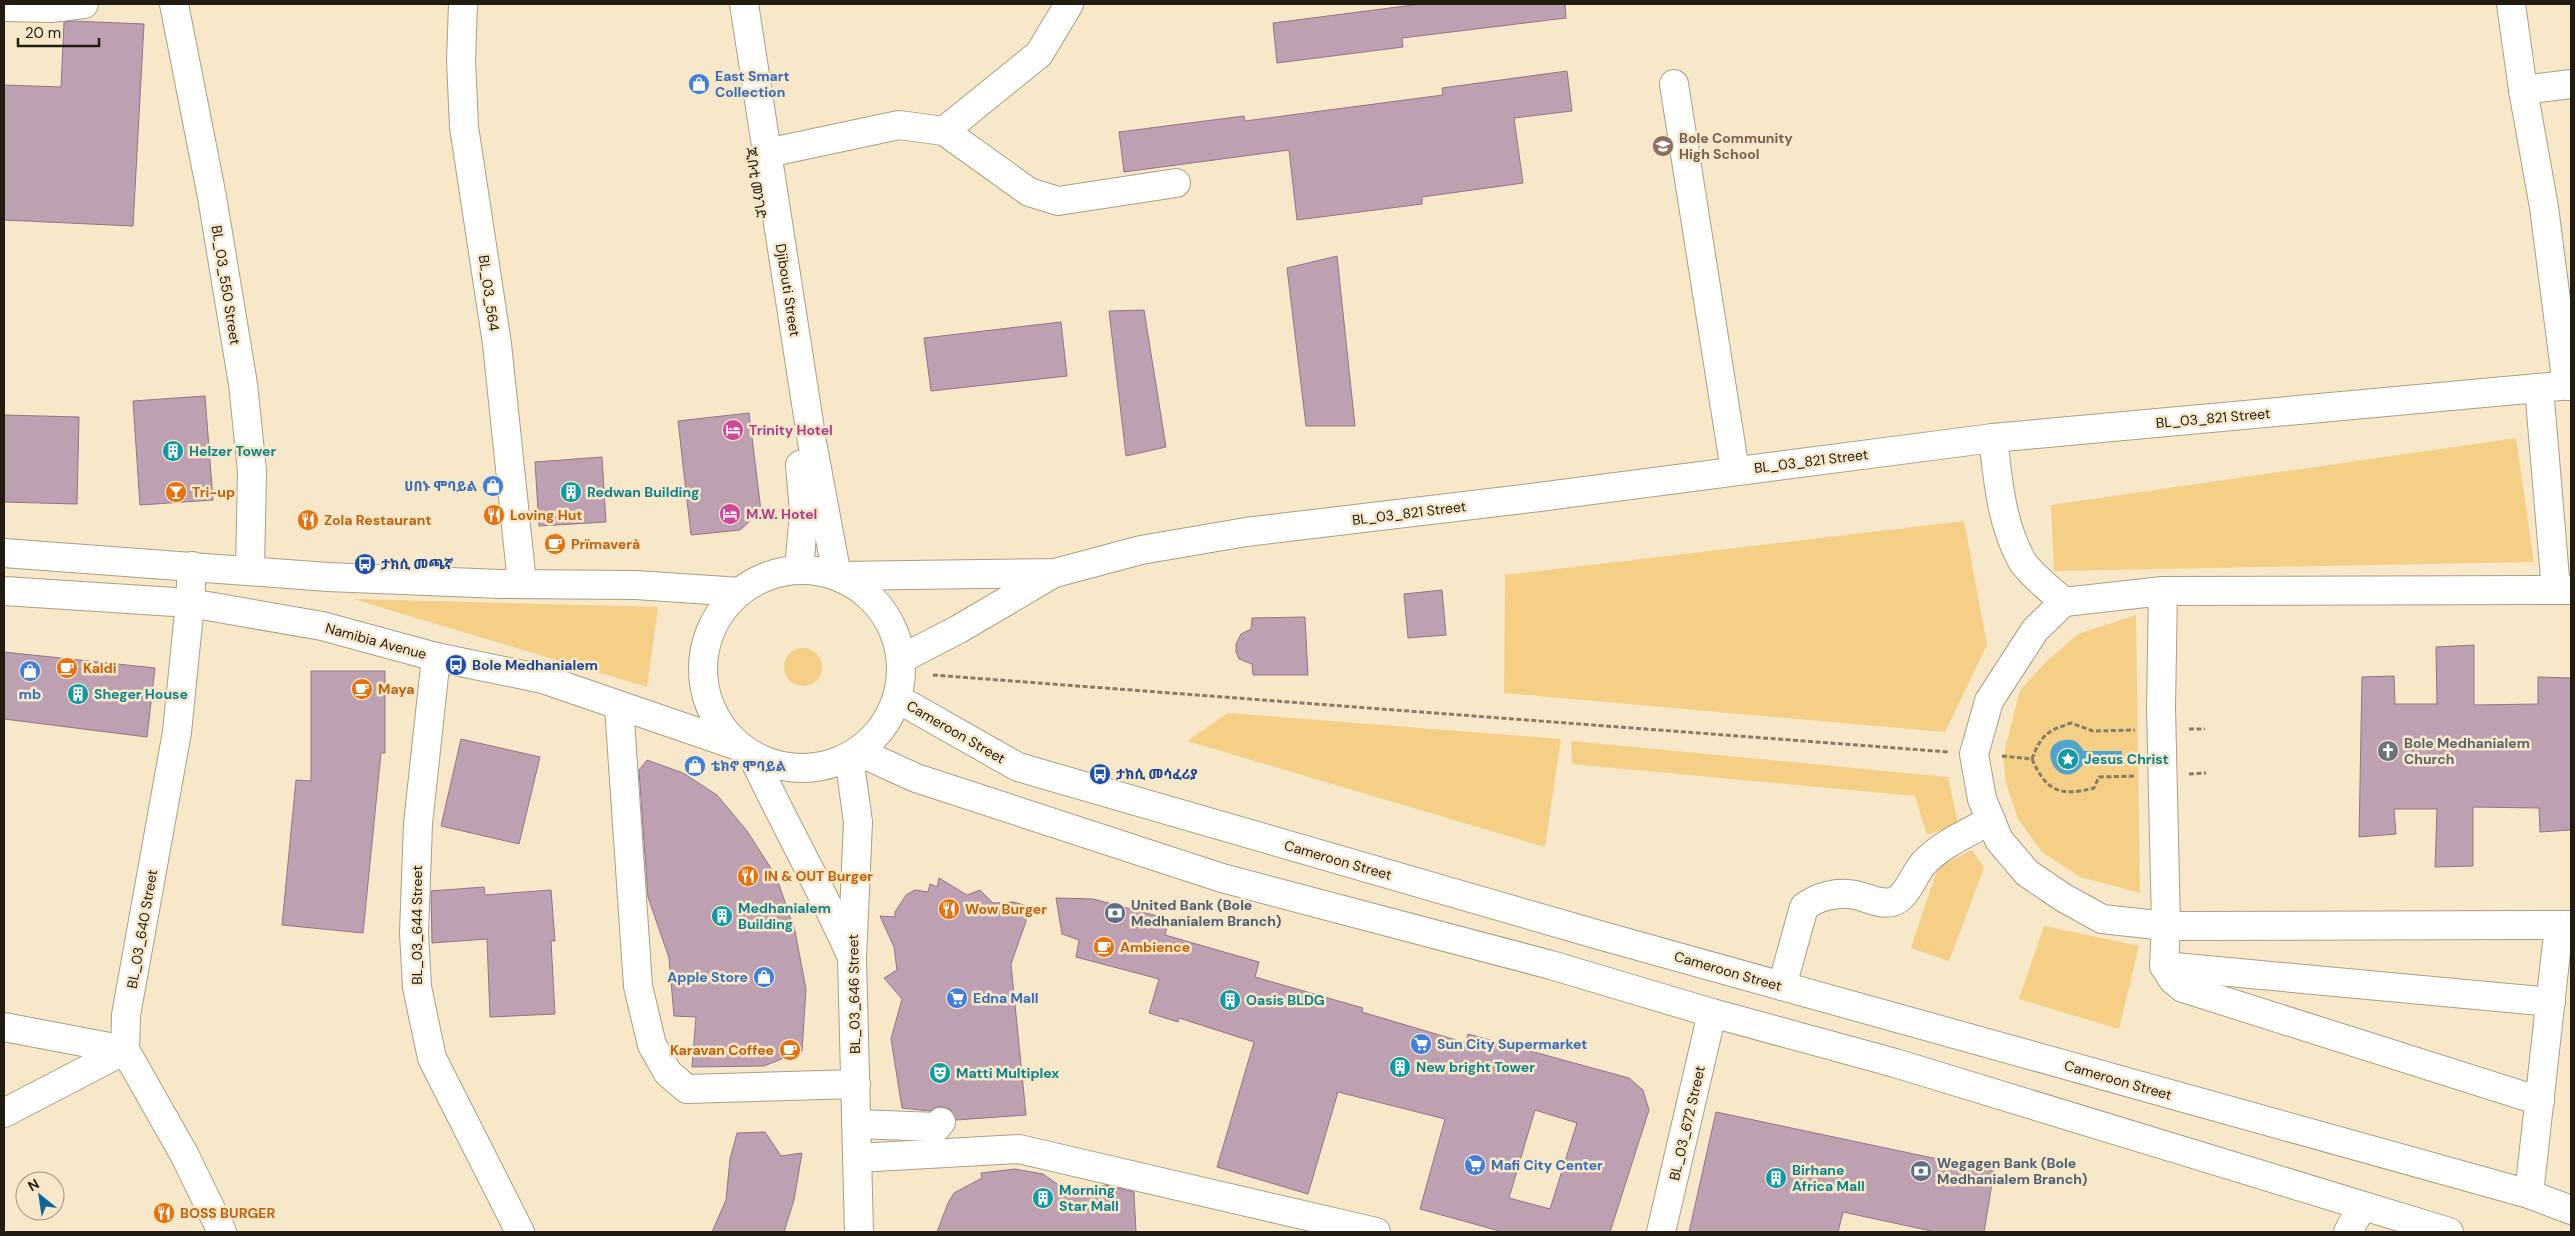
<svg xmlns="http://www.w3.org/2000/svg" width="2575" height="1236" font-family="'DM Sans','Noto Sans Ethiopic',sans-serif">
	<rect width="100%" height="100%" fill="#f8e8ca"/>
	<g fill="#f4cf85">
		<polygon points="2516,438 2534,562 2054,571 2051,505"/>
		<polygon points="1964,521 1987,645 1945,732 1504,693 1505,575"/>
		<polygon points="353,599 658,607 647,687"/>
		<polygon points="2136,615 2140,893 2080,877 2042,852 2018,819 2006,783 2003,757 2020,690 2046,662 2078,634"/>
		<circle cx="803" cy="667" r="19"/>
		<polygon points="1228,713 1561,739 1545,847 1187,741"/>
		<polygon points="1571,741 1948,777 1958,824 1927,835 1915,796 1572,764"/>
		<polygon points="1972,850 1984,868 1949,961 1911,948 1938,867"/>
		<polygon points="2044,926 2139,946 2119,1029 2019,999"/>
	</g>
	<path fill="#4ea3cf" d="M 2072,740 L 2077,742 L 2084,751 L 2122,751 L 2122,762 L 2084,763 C 2059,800 2029,736 2072,740 Z"/>
	<g fill="#bea0b3" stroke="#917587" fill-rule="evenodd">
		<polygon points="1421,4 1565,4 1566,18 1402,38 1403,47 1277,63 1273,23"/>
		<polygon points="73,21 144,24 133,226 4,220 4,85 61,87 64,22"/>
		<polygon points="1567,71 1572,111 1514,118 1523,183 1422,197 1422,204 1297,220 1289,150 1124,172 1119,132 1244,116 1245,121 1443,95 1442,88"/>
		<polygon points="1337,256 1355,426 1306,426 1287,268"/>
		<polygon points="1144,310 1166,447 1126,456 1109,311"/>
		<polygon points="1061,322 1067,376 931,391 924,338"/>
		<polygon points="205,396 213,500 140,505 133,401"/>
		<polygon points="749,413 761,511 740,530 691,535 678,421"/>
		<polygon points="4,415 79,417 77,504 4,502"/>
		<polygon points="602,457 606,522 539,526 535,462"/>
		<polygon points="1442,590 1446,635 1408,638 1404,594"/>
		<polygon points="1305,617 1308,675 1253,675 1252,664 1239,659 1236,652 1236,644 1241,634 1251,629 1252,618"/>
		<polygon points="2474,645 2474,705 2538,704 2538,677 2571,678 2571,830 2540,832 2539,808 2473,807 2473,866 2435,867 2437,809 2394,809 2396,834 2359,837 2362,677 2394,676 2395,704 2437,704 2436,647"/>
		<polygon points="4,652 155,668 147,737 4,719"/>
		<polygon points="311,671 385,671 385,753 381,753 363,933 282,925 296,780 311,781"/>
		<polygon points="461,739 540,757 519,844 441,826"/>
		<polygon points="647,760 683,773 717,795 747,831 776,876 795,931 806,989 802,1051 764,1066 692,1067 696,1017 674,1016 669,958 648,897 639,770"/>
		<polygon points="939,878 967,895 980,890 993,903 1013,902 1031,907 1011,964 1026,1115 956,1120 951,1110 944,1107 936,1107 930,1111 902,1108 891,1039 902,999 884,978 897,970 894,947 880,916 895,917 895,912 906,895 915,890 928,892 930,884 937,887"/>
		<polygon points="484,887 485,895 551,890 555,941 551,941 555,1014 490,1017 487,939 432,943 431,891"/>
		<path d="M 1056,898 L 1093,899 L 1169,919 L 1165,935 L 1259,962 L 1255,977 L 1363,1008 L 1362,1012 L 1466,1043 L 1468,1034 L 1629,1078 L 1643,1090 L 1649,1110 L 1610,1232 L 1503,1232 L 1420,1209 L 1445,1119 L 1338,1092 L 1308,1194 L 1217,1167 L 1254,1042 L 1179,1018 L 1178,1022 L 1149,1013 L 1159,979 L 1076,957 L 1079,940 L 1062,934 ZM 1535,1110 L 1577,1123 L 1550,1209 L 1509,1198 Z"/>
		<polygon points="1716,1112 1994,1171 1984,1232 1936,1232 1843,1212 1838,1232 1689,1232"/>
		<polygon points="765,1132 781,1156 802,1153 794,1200 784,1232 712,1232 726,1200 730,1159 737,1133"/>
		<polygon points="1015,1169 1043,1174 1067,1191 1085,1191 1105,1185 1134,1192 1136,1232 937,1232 948,1203 954,1193 982,1178 981,1173"/>
	</g>
	<g fill="none" stroke-linecap="round" stroke-linejoin="round">
		<g stroke="#ad9e81" stroke-width="30">
			<g id="minor">
				<polyline points="174,4 212,197 243,384 252,471 250,570"/>
				<polyline points="463,4 461,60 464,127 497,344 522,583"/>
				<polyline points="2511,4 2523,90 2544,207 2567,386"/>
				<polyline points="4,7 51,8 84,4"/>
				<polyline points="1674,84 1735,471"/>
				<polyline points="2523,90 2571,84"/>
				<polyline points="944,131 1039,54 1069,4"/>
				<polyline points="767,153 899,125 944,131 1029,192 1058,201 1176,183"/>
				<polyline points="2539,388 2556,590"/>
				<path d="M 1993,438 C 1998,480 2001,523 2022,561 C 2030,574 2052,591 2064,602"/>
				<polyline points="192,566 190,603 177,732 126,1015 125,1050 184,1154 222,1232"/>
				<polyline points="837,576 1055,573 1141,550 1246,532 1539,497 1993,438 2571,385"/>
				<polyline points="2571,590 2163,591 2064,602 2035,630 1989,701 1974,754 1982,799 1999,840 2027,873 2064,898 2102,919 2166,926 2571,925"/>
				<polyline points="2163,591 2161,707 2166,926 2164,966 2173,980 2183,988 2540,1101"/>
				<polyline points="436,657 418,824 414,933 417,987 432,1058 520,1232"/>
				<polyline points="901,659 959,629 1054,573"/>
				<polyline points="619,706 638,986 652,1045 668,1073 687,1089 856,1084"/>
				<path d="M 753,757 C 784,823 820,886 850,953"/>
				<polyline points="849,757 858,822 852,958 859,1232"/>
				<polyline points="2164,966 2551,1002"/>
				<path d="M 1782,986 L 1804,907 C 1817,897 1837,891 1855,895 C 1867,897 1879,905 1892,902 C 1907,898 1914,874 1923,864 C 1941,844 1968,833 1991,820"/>
				<polyline points="4,1027 125,1050"/>
				<polyline points="4,1113 125,1050"/>
				<polyline points="856,1124 937,1127 941,1122"/>
				<polyline points="857,1158 1019,1149 1376,1232"/>
				<polyline points="2529,1194 2559,925"/>
				<polyline points="1661,1232 1712,1013"/>
				<polyline points="2348,1232 2362,1206"/>
			</g>
		</g>
		<g stroke="#ad9e81" stroke-width="30">
			<g id="major">
				<polyline points="744,4 812,442 837,576"/>
				<polyline points="4,553 328,577 500,584 636,585 740,592"/>
				<circle cx="802" cy="669" r="99"/>
				<polyline points="799,570 804,512 800,465"/>
				<polyline points="4,591 190,603 322,626 436,657 543,679 738,746"/>
				<polyline points="898,699 1018,767 1599,935 2529,1194 2571,1210"/>
				<polyline points="859,752 916,778 1222,878 1551,965 1712,1013 1895,1063 2449,1232"/>
			</g>
		</g>
		<g stroke="#877c68" stroke-width="3" stroke-dasharray="5 2.5" stroke-linecap="butt">
			<polyline points="933,675 1949,752"/>
			<polyline points="2189,729 2205,729"/>
			<path d="M 2002,756 L 2032,759 C 2041,735 2047,731 2071,723 L 2093,731 L 2135,730"/>
			<path d="M 2032,759 C 2046,791 2060,797 2094,788 L 2099,777 L 2135,776"/>
			<polyline points="2189,774 2206,773"/>
		</g>
		<use href="#minor" stroke="#fff" stroke-width="28"/>
		<use href="#major" stroke="#fff" stroke-width="28"/>
	</g>
	<defs>
		<g id="shop-disc" transform="scale(1.125)"><circle r="9.5" fill="#3f7fe0" stroke="#f8e8ca"/><path d="M-5-2.5h2.3a2.7 3.5 0 0 1 5.4 0H5L5.5 6h-11ZM-1.5-2.5h3a1.5 2.3 0 0 0-3 0Z" fill="#fff"/></g>
		<g id="school-disc" transform="scale(1.125)"><circle r="9.5" fill="#8d6e63" stroke="#f8e8ca"/><path d="M0-5L7-2L0 1L-7-2ZM-4 1L0 2.5L4 1V4Q0 6-4 4Z" fill="#fff"/></g>
		<g id="hotel-disc" transform="scale(1.125)"><circle r="9.5" fill="#d1479c" stroke="#f8e8ca"/><path d="M-6-4.5h1.5V1H6V5H4.5V3h-9V5H-6ZM-4 0a1.8 1.8 0 1 1 3.6 0ZM.5 0V-2.5h3Q6-2.5 6 0Z" fill="#fff"/></g>
		<g id="building-disc" transform="scale(1.125)"><circle r="9.5" fill="#0f9aa8" stroke="#f8e8ca"/><path d="M-4-6H4V6H1V3H-1V6H-4ZM-2.5-4.3h1.7v1.8h-1.7ZM.8-4.3h1.7v1.8H.8ZM-2.5-1h1.7V.8h-1.7ZM.8-1h1.7V.8H.8Z" fill="#fff"/></g>
		<g id="bar-disc" transform="scale(1.125)"><circle r="9.5" fill="#e8710a" stroke="#f8e8ca"/><path d="M-6-5H6L.8 .8V4.5H3.5V6h-7V4.5H-.8V.8Z" fill="#fff"/></g>
		<g id="restaurant-disc" transform="scale(1.125)"><circle r="9.5" fill="#e8710a" stroke="#f8e8ca"/><path d="M-5-6h1v4h1v-4h1v4h1v-4h1v5L-1.5 .5V6h-2V.5L-5-1ZM5-6V6H3V1.5H1.5Q1.5-4 5-6Z" fill="#fff"/></g>
		<g id="cafe-disc" transform="scale(1.125)"><circle r="9.5" fill="#e8710a" stroke="#f8e8ca"/><path d="M-5.5-4.5H6V0H3Q3 3.5 0 3.5H-2.5Q-5.5 3.5-5.5 0ZM3-3.2v2h1.7v-2ZM-6 4.5H4V6H-6Z" fill="#fff"/></g>
		<g id="bus-disc" transform="scale(1.125)"><circle r="9.5" fill="#1a4fb4" stroke="#f8e8ca"/><path d="M-5-6H5V4H4V6H2V4H-2V6H-4V4H-5ZM-3.5-4V0h7V-4ZM-3.5 1.2v1.5H-2V1.2ZM2 1.2v1.5H3.5V1.2Z" fill="#fff"/></g>
		<g id="church-disc" transform="scale(1.125)"><circle r="9.5" fill="#6b7280" stroke="#f8e8ca"/><path d="M-1.2-6h2.4v3.5h3.3v2.4h-3.3V6h-2.4V-.1h-3.3v-2.4h3.3Z" fill="#fff"/></g>
		<g id="sight-disc" transform="scale(1.125)"><circle r="9.5" fill="#0f9aa8" stroke="#f8e8ca"/><path d="M0-6L1.8-2.2L6-1.7L2.9 1.2L3.7 5.4L0 3.3L-3.7 5.4L-2.9 1.2L-6-1.7L-1.8-2.2Z" fill="#fff"/></g>
		<g id="bank-disc" transform="scale(1.125)"><circle r="9.5" fill="#5c6f8a" stroke="#f8e8ca"/><path d="M-6-4H6V4H-6ZM0-2.3a2.3 2.3 0 1 0 0 4.6a2.3 2.3 0 1 0 0-4.6Z" fill="#fff"/></g>
		<g id="supermarket-disc" transform="scale(1.125)"><circle r="9.5" fill="#3f7fe0" stroke="#f8e8ca"/><path d="M-6-5.5h2.5l.6 2H6L4.5 2H-2.5L-4.4-4H-6ZM-1.5 3.2a1.3 1.3 0 1 0 .1 0ZM3 3.2a1.3 1.3 0 1 0 .1 0Z" fill="#fff"/></g>
		<g id="theatre-disc" transform="scale(1.125)"><circle r="9.5" fill="#0f9aa8" stroke="#f8e8ca"/><path d="M-5-5.5Q0-4 5-5.5V0Q5 5 0 6Q-5 5-5 0ZM-3.3-2.5H-1v1.5H-3.3ZM1-2.5H3.3v1.5H1ZM-2.8 1Q0 5.5 2.8 1Z" fill="#fff"/></g>
	</defs>
	<g fill-rule="evenodd">
		<use href="#shop-disc" x="699" y="84"/>
		<use href="#school-disc" x="1663" y="146"/>
		<use href="#hotel-disc" x="733" y="430"/>
		<use href="#building-disc" x="173" y="451"/>
		<use href="#shop-disc" x="493" y="486"/>
		<use href="#bar-disc" x="176" y="492"/>
		<use href="#building-disc" x="571" y="492"/>
		<use href="#hotel-disc" x="730" y="514"/>
		<use href="#restaurant-disc" x="494" y="515"/>
		<use href="#restaurant-disc" x="308" y="520"/>
		<use href="#cafe-disc" x="555" y="544"/>
		<use href="#bus-disc" x="365" y="564"/>
		<use href="#bus-disc" x="456" y="665"/>
		<use href="#cafe-disc" x="67" y="668"/>
		<use href="#shop-disc" x="30" y="671"/>
		<use href="#cafe-disc" x="362" y="689"/>
		<use href="#building-disc" x="78" y="694"/>
		<use href="#church-disc" x="2388" y="751"/>
		<use href="#sight-disc" x="2068" y="759"/>
		<use href="#shop-disc" x="695" y="766"/>
		<use href="#bus-disc" x="1100" y="774"/>
		<use href="#restaurant-disc" x="748" y="876"/>
		<use href="#restaurant-disc" x="949" y="909"/>
		<use href="#bank-disc" x="1115" y="913"/>
		<use href="#building-disc" x="722" y="916"/>
		<use href="#cafe-disc" x="1104" y="947"/>
		<use href="#shop-disc" x="764" y="977"/>
		<use href="#supermarket-disc" x="957" y="998"/>
		<use href="#building-disc" x="1230" y="1000"/>
		<use href="#supermarket-disc" x="1421" y="1044"/>
		<use href="#cafe-disc" x="790" y="1050"/>
		<use href="#building-disc" x="1400" y="1067"/>
		<use href="#theatre-disc" x="940" y="1073"/>
		<use href="#supermarket-disc" x="1475" y="1165"/>
		<use href="#bank-disc" x="1921" y="1171"/>
		<use href="#building-disc" x="1776" y="1178"/>
		<use href="#building-disc" x="1043" y="1198"/>
		<use href="#restaurant-disc" x="164" y="1213"/>
	</g>
	<g text-anchor="middle" stroke-width="5" stroke-linejoin="round" paint-order="stroke">
		<g font-size="14" font-weight="bold" fill="#366cbe" stroke="#f8e8ca" text-anchor="start">
			<text x="715" y="81">East Smart<tspan x="715" dy="16">Collection</tspan></text>
			<text x="477" y="491" text-anchor="end">ሀበኑ ሞባይል</text>
			<text x="30" y="699" text-anchor="middle">mb</text>
			<text x="711" y="771">ቴክኖ ሞባይል</text>
			<text x="748" y="982" text-anchor="end">Apple Store</text>
			<text x="973" y="1003">Edna Mall</text>
			<text x="1437" y="1049">Sun City Supermarket</text>
			<text x="1491" y="1170">Mafi City Center</text>
		</g>
		<g font-size="14" font-weight="bold" fill="#785e54" stroke="#f8e8ca" text-anchor="start">
			<text x="1679" y="143">Bole Community<tspan x="1679" dy="16">High School</tspan></text>
		</g>
		<g font-size="14" fill="#211b10" stroke="#f8e8ca">
			<text transform="translate(756 183) rotate(81)" y="5">ጂቡቲ መንገድ</text>
			<text transform="translate(226 285) rotate(81)" y="5">BL_03_550 Street</text>
			<text transform="translate(788 290) rotate(81)" y="5">Djibouti Street</text>
			<text transform="translate(489 293) rotate(82)" y="5">BL_03_564</text>
			<text transform="translate(2213 418) rotate(-5)" y="5">BL_03_821 Street</text>
			<text transform="translate(1811 461) rotate(-7)" y="5">BL_03_821 Street</text>
			<text transform="translate(1409 513) rotate(-7)" y="5">BL_03_821 Street</text>
			<text transform="translate(376 641) rotate(15)" y="5">Namibia Avenue</text>
			<text transform="translate(956 732) rotate(30)" y="5">Cameroon Street</text>
			<text transform="translate(1338 860) rotate(16)" y="5">Cameroon Street</text>
			<text transform="translate(417 925) rotate(-90)" y="5">BL_03_644 Street</text>
			<text transform="translate(142 929) rotate(-80)" y="5">BL_03_640 Street</text>
			<text transform="translate(1728 971) rotate(16)" y="5">Cameroon Street</text>
			<text transform="translate(854 994) rotate(-91)" y="5">BL_03_646 Street</text>
			<text transform="translate(2118 1080) rotate(16)" y="5">Cameroon Street</text>
			<text transform="translate(1687 1123) rotate(-77)" y="5">BL_03_672 Street</text>
		</g>
		<g font-size="14" font-weight="bold" fill="#b23c85" stroke="#f8e8ca" text-anchor="start">
			<text x="749" y="435">Trinity Hotel</text>
			<text x="746" y="519">M.W. Hotel</text>
		</g>
		<g font-size="14" font-weight="bold" fill="#0d838f" stroke="#f8e8ca" text-anchor="start">
			<text x="189" y="456">Helzer Tower</text>
			<text x="587" y="497">Redwan Building</text>
			<text x="94" y="699">Sheger House</text>
			<text x="2084" y="764">Jesus Christ</text>
			<text x="738" y="913">Medhanialem<tspan x="738" dy="16">Building</tspan></text>
			<text x="1246" y="1005">Oasis BLDG</text>
			<text x="1416" y="1072">New bright Tower</text>
			<text x="956" y="1078">Matti Multiplex</text>
			<text x="1792" y="1175">Birhane<tspan x="1792" dy="16">Africa Mall</tspan></text>
			<text x="1059" y="1195">Morning<tspan x="1059" dy="16">Star Mall</tspan></text>
		</g>
		<g font-size="14" font-weight="bold" fill="#c56008" stroke="#f8e8ca" text-anchor="start">
			<text x="192" y="497">Tri-up</text>
			<text x="510" y="520">Loving Hut</text>
			<text x="324" y="525">Zola Restaurant</text>
			<text x="571" y="549">Prïmaverà</text>
			<text x="83" y="673">Kaldi</text>
			<text x="378" y="694">Maya</text>
			<text x="764" y="881">IN &amp; OUT Burger</text>
			<text x="965" y="914">Wow Burger</text>
			<text x="1120" y="952">Ambience</text>
			<text x="774" y="1055" text-anchor="end">Karavan Coffee</text>
			<text x="180" y="1218">BOSS BURGER</text>
		</g>
		<g font-size="14" font-weight="bold" fill="#164399" stroke="#f8e8ca" text-anchor="start">
			<text x="381" y="569">ታክሲ መጫኛ</text>
			<text x="472" y="670">Bole Medhanialem</text>
			<text x="1116" y="779">ታክሲ መሳፈሪያ</text>
		</g>
		<g font-size="14" font-weight="bold" fill="#5b616d" stroke="#f8e8ca" text-anchor="start">
			<text x="2404" y="748">Bole Medhanialem<tspan x="2404" dy="16">Church</tspan></text>
		</g>
		<g font-size="14" font-weight="bold" fill="#4e5e75" stroke="#f8e8ca" text-anchor="start">
			<text x="1131" y="910">United Bank (Bole<tspan x="1131" dy="16">Medhanialem Branch)</tspan></text>
			<text x="1937" y="1168">Wegagen Bank (Bole<tspan x="1937" dy="16">Medhanialem Branch)</tspan></text>
		</g>
	</g>
	<rect width="2575" height="1236" fill="none" stroke="#211b10" stroke-width="10"/>
	<g transform="translate(40 1196) rotate(330)"><circle r="24" fill="#f8e8ca" stroke="#a29680"/>
	<path d="M0-4L9 19L0 12L-9 19Z" fill="#0e6697"/>
	<text y="-8" font-size="14" font-weight="bold" text-anchor="middle" fill="#211b10">N</text>
	</g>
	<path d="M18 38v8h81v-8" fill="none" stroke="#211b10" stroke-width="2.5"/>
	<text x="25" y="38" font-size="15" fill="#211b10" stroke="#f8e8ca" stroke-width="4" paint-order="stroke">20 m</text>
</svg>
